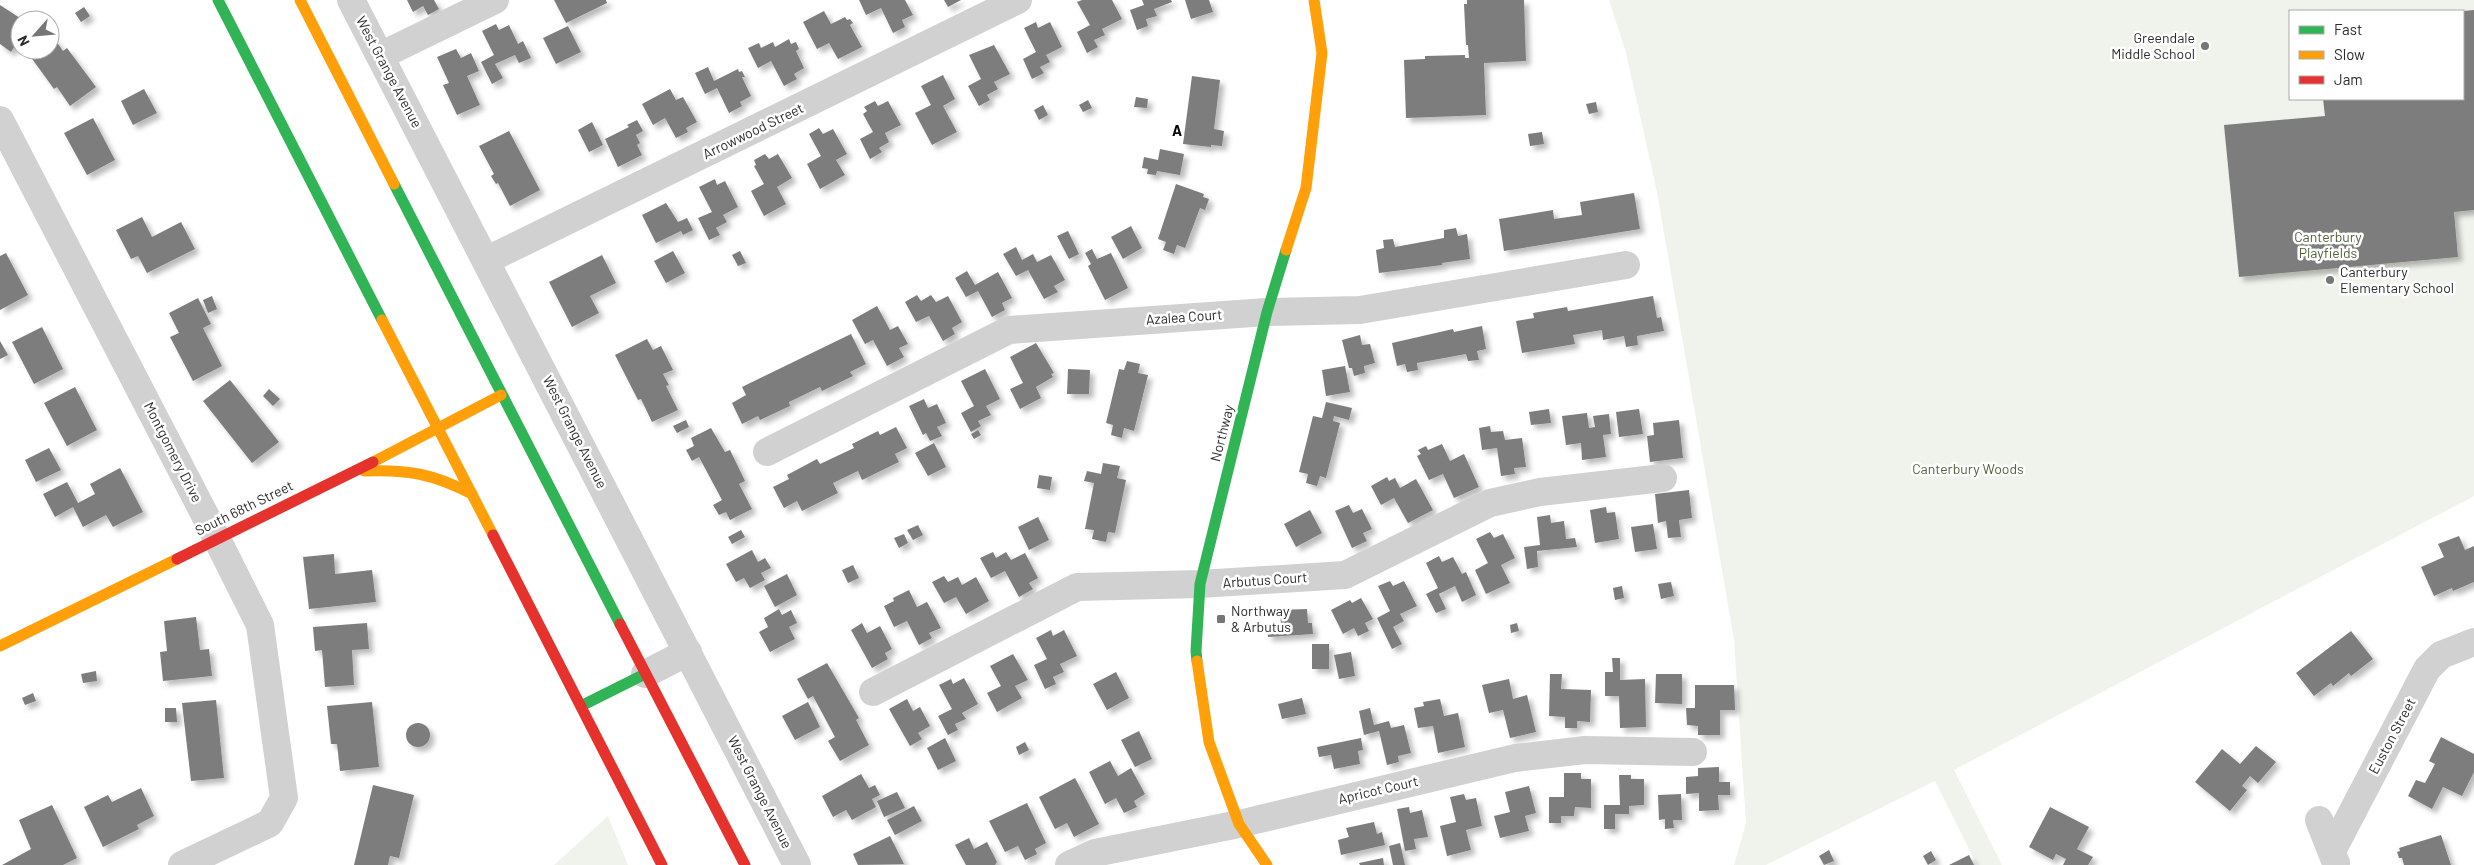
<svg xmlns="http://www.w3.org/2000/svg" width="2474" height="865" font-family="Barlow,sans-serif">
	<defs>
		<filter id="shadow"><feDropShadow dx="4.5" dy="4.5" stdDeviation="2.5" flood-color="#0004"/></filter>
	</defs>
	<rect width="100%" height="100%" fill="#fff"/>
	<g fill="#f0f3eb" fill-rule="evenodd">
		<path d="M 1609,0 L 2474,0 L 2474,496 L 1954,770 L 2002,865 L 1977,865 L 1935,781 L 1766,865 L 1734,865 L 1746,823 L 1734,640 L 1657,192 L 1626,53 ZM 2290,11 L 2463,11 L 2463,99 L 2290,99 Z"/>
		<polygon points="608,816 628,865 554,865"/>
	</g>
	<g fill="#7d7d7d" filter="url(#shadow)">
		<polygon points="407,0 434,0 439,9 428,15 423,6 413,12"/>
		<polygon points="554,0 606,0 607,3 566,23"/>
		<polygon points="859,0 905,0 913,15 902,20 905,27 893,33 881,8 866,15"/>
		<polygon points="944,0 961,0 948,7"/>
		<polygon points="1082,0 1112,0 1122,19 1102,29 1105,35 1094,40 1098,47 1087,53 1077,32 1090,25 1077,2"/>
		<polygon points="1142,0 1171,0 1172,2 1154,9 1157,16 1146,19 1148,26 1137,30 1130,10 1144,5"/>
		<polygon points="1185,0 1209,0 1213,12 1191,19"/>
		<polygon points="1467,0 1524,0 1526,61 1484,63 1486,115 1406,118 1404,60 1425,59 1425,56 1465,55 1465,58 1469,58 1468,45 1466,45 1464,4 1467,4"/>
		<polygon points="0,5 23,20 20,20 20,38 11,52 0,44"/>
		<polygon points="84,7 90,16 81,22 75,13"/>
		<polygon points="2474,10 2474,210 2454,212 2458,257 2239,277 2224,125 2325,116 2323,99 2463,99 2463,11"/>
		<polygon points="824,11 831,24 845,17 847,20 850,19 853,23 850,25 862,47 838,59 829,43 817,49 803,22"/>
		<polygon points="1036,22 1038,28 1050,22 1062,47 1046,55 1050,62 1040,67 1044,73 1032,79 1023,59 1036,52 1024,28"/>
		<polygon points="496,24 499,30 509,25 518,44 523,41 531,58 519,63 515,55 495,64 503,78 492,84 481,62 494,55 482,31"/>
		<polygon points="568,26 581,52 556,64 543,38"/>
		<polygon points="54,38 63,51 67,48 96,87 70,106 57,87 54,89 30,56 38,50 50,50 50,41"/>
		<polygon points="789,39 791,44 796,42 799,49 796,51 804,68 794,74 797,79 784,86 771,61 758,68 748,48 759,43 761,48 773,42 775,47"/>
		<polygon points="994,45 1010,74 994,82 998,89 987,95 990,100 979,106 968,86 981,79 969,55"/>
		<polygon points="456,49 461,58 471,53 479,71 467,76 480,105 457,115 443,85 449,83 437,57"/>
		<polygon points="708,67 714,81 738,69 739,72 742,71 745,77 742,77 751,96 740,102 742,106 729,113 717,88 705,94 695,73"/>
		<polygon points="943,75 955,99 943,106 957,132 932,145 915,113 931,105 921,86"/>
		<polygon points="1192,76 1220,80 1214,129 1224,131 1222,146 1211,145 1211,147 1183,144"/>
		<polygon points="144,89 157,113 133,125 121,101"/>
		<polygon points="670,89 676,100 683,97 697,122 686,128 688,132 676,138 665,118 653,125 642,104"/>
		<polygon points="1136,97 1148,99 1147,108 1134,107"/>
		<polygon points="1088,100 1092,108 1083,112 1079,105"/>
		<polygon points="875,101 878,106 888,101 901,125 885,133 889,142 879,148 882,152 870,159 860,139 873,132 863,114 867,111 864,107"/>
		<polygon points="1596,102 1598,112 1589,114 1586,104"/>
		<polygon points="1043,105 1048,115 1039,120 1034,110"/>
		<polygon points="93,118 115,160 87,175 64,133"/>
		<polygon points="637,120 643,131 636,135 640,143 637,145 642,155 618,167 605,139 629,127 627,125"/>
		<polygon points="592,122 603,145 589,152 578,130"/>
		<polygon points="819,128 823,134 833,129 847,154 836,160 845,175 820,189 807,164 821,156 809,134"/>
		<polygon points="509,131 540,190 510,206 498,183 496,184 491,176 494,174 479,146"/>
		<polygon points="1542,132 1544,144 1530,146 1528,134"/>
		<polygon points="1160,149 1184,154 1180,175 1157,171 1156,175 1147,174 1148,169 1142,168 1144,157 1158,160"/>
		<polygon points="765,154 769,159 778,154 792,178 777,187 786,204 764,216 751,191 764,184 754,166 756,165 754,160"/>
		<polygon points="715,179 717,185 725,181 738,207 723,215 727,222 716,228 720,235 709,240 698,218 712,212 699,187"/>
		<polygon points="1176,184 1204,194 1203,197 1209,199 1205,210 1200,208 1185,248 1177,245 1174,254 1163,250 1166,242 1158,239"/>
		<polygon points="1634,193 1640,229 1504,251 1499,219 1553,210 1554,219 1582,215 1580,202"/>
		<polygon points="666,203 678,222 687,218 693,230 683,235 681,231 656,243 642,215"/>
		<polygon points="142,217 152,237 181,222 195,249 147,273 138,256 131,259 116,230"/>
		<polygon points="1131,226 1142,248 1123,259 1111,237"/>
		<polygon points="1456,228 1458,236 1467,234 1470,259 1442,263 1442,265 1379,273 1376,250 1384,248 1383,240 1393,239 1395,247 1444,238 1444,230"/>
		<polygon points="1068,231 1079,254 1069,259 1057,236"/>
		<polygon points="1016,247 1022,260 1033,254 1037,262 1051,255 1065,280 1054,286 1058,292 1044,299 1028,270 1016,276 1003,254"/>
		<polygon points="1092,249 1097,259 1111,253 1128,288 1105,300 1088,266 1091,264 1085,253"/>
		<polygon points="673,251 685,273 666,283 654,261"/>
		<polygon points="740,251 746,263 738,266 732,255"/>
		<polygon points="6,253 28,295 0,310 0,256"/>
		<polygon points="602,255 616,283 590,296 599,313 572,327 549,282"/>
		<polygon points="967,271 975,285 998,272 1012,298 1002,303 1005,310 992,317 978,291 966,297 955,278"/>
		<polygon points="917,295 921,301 931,295 936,302 948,296 962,322 952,328 955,334 943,341 929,316 916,322 905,302"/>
		<polygon points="212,296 217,309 208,313 203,300"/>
		<polygon points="1653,296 1657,318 1661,317 1664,331 1637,336 1638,345 1626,347 1624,336 1603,340 1602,330 1573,335 1575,344 1522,353 1516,321 1534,318 1533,313 1567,307 1568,311"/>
		<polygon points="198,298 211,324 203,328 222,366 193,381 170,337 179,333 169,313"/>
		<polygon points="877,306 890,330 898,326 908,344 899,348 904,357 887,366 873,340 865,344 852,320"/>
		<polygon points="1482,326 1486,349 1477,351 1479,360 1468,361 1466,354 1417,363 1418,370 1407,372 1405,364 1397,366 1392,343 1453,329 1454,332"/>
		<polygon points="42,327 63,369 34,384 12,342"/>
		<polygon points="851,334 866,364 850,372 853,376 822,391 820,387 789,402 790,406 760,420 758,416 742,424 732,403 746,395 742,387"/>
		<polygon points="1360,335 1362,345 1370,344 1375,363 1364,366 1365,373 1354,376 1352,368 1349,368 1342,340"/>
		<polygon points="647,339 653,350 661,346 673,370 663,374 669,385 666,386 678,410 652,422 641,399 638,400 615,355"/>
		<polygon points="0,341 8,355 0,359"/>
		<polygon points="1036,343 1054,373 1051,374 1053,377 1036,387 1041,398 1020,409 1010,389 1023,383 1010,357"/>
		<polygon points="1127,361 1140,364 1138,373 1148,375 1134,431 1124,428 1122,438 1111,435 1113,425 1106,423 1119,369 1124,370"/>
		<polygon points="1345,366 1350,392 1326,396 1322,370"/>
		<polygon points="985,369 1000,399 986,406 991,415 978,421 981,426 971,432 961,413 974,406 961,381"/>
		<polygon points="1068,369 1090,370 1089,394 1067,394"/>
		<polygon points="230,380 279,442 252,463 203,401"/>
		<polygon points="75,387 97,430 67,446 44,403"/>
		<polygon points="269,389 280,399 273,406 263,396"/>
		<polygon points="924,399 928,408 937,404 946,423 937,427 942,436 930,441 926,433 923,435 909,406"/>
		<polygon points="1326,402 1352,408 1349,420 1334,416 1333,421 1340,423 1326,478 1320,476 1317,486 1306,483 1308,474 1299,472 1313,416 1322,418"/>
		<polygon points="1549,409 1551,423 1531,425 1529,412"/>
		<polygon points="1639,409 1643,434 1619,437 1616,412"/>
		<polygon points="1587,413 1589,428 1595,427 1593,416 1609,414 1611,434 1603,435 1606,457 1582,460 1581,443 1566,445 1562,416"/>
		<polygon points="686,420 689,427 677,433 673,426"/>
		<polygon points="1679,420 1683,458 1650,462 1647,436 1654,435 1653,423"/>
		<polygon points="1490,426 1491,432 1503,431 1505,440 1522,438 1526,467 1514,468 1515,474 1501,476 1497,448 1482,450 1479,428"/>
		<polygon points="896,427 907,448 895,454 899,462 862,480 858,471 833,483 838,493 802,511 797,501 784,508 773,487 789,479 787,475 817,459 820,464 854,448 852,444 878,431 880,435"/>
		<polygon points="711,428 725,452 730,450 745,481 739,484 752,509 730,520 726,512 719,515 713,505 722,500 699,457 692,461 686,450 694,446 691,438"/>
		<polygon points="978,430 981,435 974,439 971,434"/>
		<polygon points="934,443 946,467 928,476 915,453"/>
		<polygon points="1442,444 1450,461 1464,454 1479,487 1454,498 1443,474 1429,480 1417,456 1421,454 1418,450 1426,446 1428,450"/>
		<polygon points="49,448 61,470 36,482 25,460"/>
		<polygon points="1103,463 1120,466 1117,478 1126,480 1115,533 1108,532 1106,542 1092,539 1094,530 1085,529 1094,483 1084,481 1087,471 1101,474"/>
		<polygon points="120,468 143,512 113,527 106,515 83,527 73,507 55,517 43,494 67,482 78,503 95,494 90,484"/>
		<polygon points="1039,475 1052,477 1050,490 1037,488"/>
		<polygon points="1387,477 1389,481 1395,478 1400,488 1416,479 1433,510 1408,523 1394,498 1381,505 1371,486"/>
		<polygon points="1689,490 1692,518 1679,520 1681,537 1668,538 1666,521 1658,523 1655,494"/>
		<polygon points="1349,505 1353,513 1362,509 1372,529 1363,533 1367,541 1352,548 1335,511"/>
		<polygon points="1606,507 1607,513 1615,512 1619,539 1595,543 1590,510"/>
		<polygon points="1310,510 1322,533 1296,547 1284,524"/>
		<polygon points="1550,515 1551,523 1564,521 1566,539 1575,538 1577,547 1537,551 1538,567 1527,569 1524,547 1540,545 1537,517"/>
		<polygon points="1038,517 1049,540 1029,550 1018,527"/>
		<polygon points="1653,524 1657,549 1635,552 1631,527"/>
		<polygon points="918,525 923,535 913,540 907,530"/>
		<polygon points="741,530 745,537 732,544 728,537"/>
		<polygon points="1490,532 1494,538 1503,534 1515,558 1501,565 1510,583 1486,594 1475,570 1488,563 1476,539"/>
		<polygon points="904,534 908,543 899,548 894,538"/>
		<polygon points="2459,536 2465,550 2474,546 2474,582 2453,591 2452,588 2434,596 2421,567 2444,557 2438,544"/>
		<polygon points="752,550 758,562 765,558 771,568 761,573 765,580 750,588 744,578 736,582 726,564"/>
		<polygon points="993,552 996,558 1006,552 1011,560 1025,553 1038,578 1029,583 1033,589 1019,597 1005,571 991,578 980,558"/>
		<polygon points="334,554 335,574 372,570 376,602 309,609 303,557"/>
		<polygon points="1439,556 1442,562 1453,557 1462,574 1466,572 1476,595 1462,602 1455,586 1439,594 1446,609 1436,613 1426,594 1438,588 1426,563"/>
		<polygon points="853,565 859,578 848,583 842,570"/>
		<polygon points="787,574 797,595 775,607 764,586"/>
		<polygon points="944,576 948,582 958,577 962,585 976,577 989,601 966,614 956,597 944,603 932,582"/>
		<polygon points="1390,581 1393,586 1404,581 1417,606 1400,614 1404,621 1393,627 1402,644 1392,649 1377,618 1390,611 1378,586"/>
		<polygon points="1671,582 1674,596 1661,599 1658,584"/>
		<polygon points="1622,586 1624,598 1615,600 1613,588"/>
		<polygon points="909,590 917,607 927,602 941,628 929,633 932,638 919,645 907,621 894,627 884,606 894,601 893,598"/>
		<polygon points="1361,598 1373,619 1365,623 1369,631 1358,636 1354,628 1343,634 1331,610 1350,600 1352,603"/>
		<polygon points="779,609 782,615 791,610 797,623 789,627 795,639 770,652 759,632 768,627 764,618"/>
		<polygon points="1307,609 1308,623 1312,623 1313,634 1268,637 1267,625 1281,624 1280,610"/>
		<polygon points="196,617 200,650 209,649 212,676 163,681 160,652 167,651 164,621"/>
		<polygon points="367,623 369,649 352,650 354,685 325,687 322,650 315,651 313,627"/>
		<polygon points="862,623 867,633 880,626 892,649 885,653 888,659 872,668 851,630"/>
		<polygon points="1517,623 1519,631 1511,633 1510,625"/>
		<polygon points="1051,630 1053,636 1064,630 1077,656 1060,664 1064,672 1053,677 1056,684 1045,689 1034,665 1047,659 1036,638"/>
		<polygon points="2351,631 2373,659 2351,676 2349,673 2333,686 2331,683 2314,696 2296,673"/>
		<rect x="1312" y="644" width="17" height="25"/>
		<polygon points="1351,652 1355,676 1339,679 1334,655"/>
		<polygon points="1013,654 1028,680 1015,686 1022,698 997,712 987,693 1001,686 990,666"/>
		<polygon points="1612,658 1620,658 1620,680 1645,679 1646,727 1620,728 1619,696 1605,696 1605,672 1613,672"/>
		<polygon points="827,663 859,718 856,720 869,745 840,761 828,741 835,737 813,696 808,699 797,679"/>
		<polygon points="96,671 97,681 83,683 81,674"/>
		<polygon points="1116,672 1129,698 1107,710 1093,684"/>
		<polygon points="1550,674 1562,674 1561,689 1591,690 1590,722 1577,721 1577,728 1565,728 1565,717 1549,716"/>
		<polygon points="1656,674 1682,674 1682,704 1655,703"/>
		<polygon points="964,678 978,704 962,713 966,719 955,724 958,730 948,735 938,716 952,709 939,685 951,679 953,684"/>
		<polygon points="1509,679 1513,699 1527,695 1536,732 1510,738 1503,710 1489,713 1482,685"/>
		<polygon points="1695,685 1734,685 1735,710 1720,710 1720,735 1698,735 1698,726 1687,725 1686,708 1695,708"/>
		<polygon points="33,693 36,701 25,705 22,698"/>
		<polygon points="1302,698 1306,714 1282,719 1278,704"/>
		<polygon points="907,699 913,711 920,707 930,726 918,733 922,739 910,746 889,709"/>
		<polygon points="1440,699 1444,716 1458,713 1465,747 1438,753 1433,726 1418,728 1414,708 1424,706 1423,702"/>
		<polygon points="216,700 224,778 191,781 182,703"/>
		<polygon points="372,702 379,767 340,771 337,744 331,744 327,706"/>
		<polygon points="808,702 820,727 795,740 782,716"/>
		<polygon points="165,708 176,708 177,722 165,722"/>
		<polygon points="1370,708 1374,725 1389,721 1391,728 1404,725 1411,753 1398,756 1399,762 1387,765 1379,731 1364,735 1359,711"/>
		<circle cx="418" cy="735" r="12"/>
		<polygon points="1139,731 1152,759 1135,767 1121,740"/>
		<polygon points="2441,737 2474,754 2474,772 2462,796 2443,787 2432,809 2408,796 2416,780 2425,783 2435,764 2429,761"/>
		<polygon points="945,738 956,761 938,770 927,748"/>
		<polygon points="1361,738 1363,750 1358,751 1360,764 1334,769 1331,755 1319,757 1317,747"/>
		<polygon points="1025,742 1029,750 1019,755 1016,747"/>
		<polygon points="2256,746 2276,762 2258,783 2250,776 2242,786 2247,790 2230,811 2195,782 2222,749 2240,764"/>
		<polygon points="1110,761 1118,776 1131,768 1145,794 1134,801 1137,807 1124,813 1116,798 1105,804 1089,772"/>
		<polygon points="1719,767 1719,782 1730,782 1730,795 1718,795 1719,810 1699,811 1699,793 1686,794 1686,777 1698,776 1698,768"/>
		<polygon points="1564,773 1581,773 1581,779 1591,779 1591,808 1575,807 1574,816 1561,816 1561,823 1549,823 1549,797 1564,797"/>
		<polygon points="861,774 869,788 875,785 880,795 872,799 876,807 852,820 846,810 833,817 822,796"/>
		<polygon points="1619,775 1631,775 1631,779 1644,779 1644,805 1629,806 1629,814 1615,814 1615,829 1604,829 1604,805 1620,805"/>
		<polygon points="1075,778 1099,824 1074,837 1067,823 1055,829 1039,797"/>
		<polygon points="373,785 414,795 399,858 390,856 388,865 354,865"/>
		<polygon points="1529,786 1536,813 1525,816 1529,831 1500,838 1494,816 1510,812 1505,792"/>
		<polygon points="141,788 154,816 137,825 139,829 103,847 84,807 108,795 112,802"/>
		<polygon points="897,792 905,808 884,817 877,801"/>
		<polygon points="1464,794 1466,800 1476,798 1482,826 1466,830 1471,850 1447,856 1440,826 1456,822 1450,797"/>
		<polygon points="1681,794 1682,820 1673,820 1674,828 1665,829 1665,819 1659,820 1658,795"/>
		<polygon points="1027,803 1046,843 1035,849 1037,854 1025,860 1018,846 1005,852 989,821"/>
		<polygon points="52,805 77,858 63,865 2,865 31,849 19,820"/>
		<polygon points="914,806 922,821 895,835 887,820"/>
		<polygon points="1409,807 1410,813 1422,810 1428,837 1414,839 1416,849 1405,851 1397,809"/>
		<polygon points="2050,807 2089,827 2077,849 2093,857 2088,865 2063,865 2066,859 2056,854 2053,860 2029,847"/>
		<polygon points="1374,822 1377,834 1382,832 1385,845 1341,855 1338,840 1349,837 1346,828"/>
		<polygon points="2441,835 2451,865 2404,865 2402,858 2399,858 2397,852 2400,851 2399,848"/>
		<polygon points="890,836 904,864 858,865 853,854"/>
		<polygon points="969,838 974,849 987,842 997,862 995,865 966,865 955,845"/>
		<polygon points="1400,843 1405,865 1393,865 1389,846"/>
		<polygon points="1829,850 1834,861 1824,865 1819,856"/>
		<polygon points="1931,851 1936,860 1928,865 1923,856"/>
		<polygon points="1969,855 1974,865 1949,865"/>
		<polygon points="1383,858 1384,865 1360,865 1359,863"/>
	</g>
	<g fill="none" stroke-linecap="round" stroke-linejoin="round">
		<g stroke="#d1d1d1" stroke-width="28">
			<polyline points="351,0 797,865"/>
			<polyline points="380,56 495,0"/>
			<polyline points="0,120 206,517 260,625 284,798 270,823 182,865"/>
			<polyline points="487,260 1018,0"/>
			<polyline points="767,452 1009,330 1267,312 1360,310 1626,265"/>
			<polyline points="645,674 688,652"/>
			<polyline points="873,692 1077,587 1200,584 1345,575 1490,503 1540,492 1663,478"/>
			<polyline points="2319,820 2336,863"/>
			<polyline points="2332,851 2427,669 2441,655 2474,642"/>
			<polyline points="1069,865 1095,853 1239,824 1515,758 1585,750 1693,752"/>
		</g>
		<g stroke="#30b455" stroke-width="11">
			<polyline points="218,0 382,320"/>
			<polyline points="394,184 620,624"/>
			<polyline points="1197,661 1196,651 1200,584 1267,312 1286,250"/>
			<polyline points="581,706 645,674"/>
		</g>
		<g stroke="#ff9f0a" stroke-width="11">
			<polyline points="300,0 394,184"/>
			<polyline points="1286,250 1306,188 1322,53 1314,0"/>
			<polyline points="382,320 493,535"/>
			<polyline points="373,462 501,395"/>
			<path d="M 364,471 C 407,469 434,474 472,494"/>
			<polyline points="0,646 177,559"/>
			<polyline points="1197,661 1209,742 1239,824 1267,865"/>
		</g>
		<g stroke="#e5322d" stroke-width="11">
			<polyline points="493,535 662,865"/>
			<polyline points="177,559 373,462"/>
			<polyline points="620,624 745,865"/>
		</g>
	</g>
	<g fill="#767676" stroke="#fff" stroke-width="2">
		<circle cx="2205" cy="46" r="5"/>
		<circle cx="2330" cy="280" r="5"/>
		<rect x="1216" y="614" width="10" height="10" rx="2.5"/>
	</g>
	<g text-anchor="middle" stroke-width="5" stroke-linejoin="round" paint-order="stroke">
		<g font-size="14" fill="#2c2c2c" stroke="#fff" text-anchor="start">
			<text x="2195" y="43" text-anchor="end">Greendale<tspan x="2195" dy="16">Middle School</tspan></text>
			<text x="2340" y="277">Canterbury<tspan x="2340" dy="16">Elementary School</tspan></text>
			<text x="1231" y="616">Northway<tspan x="1231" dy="16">&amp; Arbutus</tspan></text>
		</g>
		<g font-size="14" fill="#2c2c2c" stroke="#fff">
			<text transform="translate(389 72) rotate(62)" y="5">West Grange Avenue</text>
			<text transform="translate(753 131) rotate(-26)" y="5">Arrowwood Street</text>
			<text transform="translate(1184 317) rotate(-4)" y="5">Azalea Court</text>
			<text transform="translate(575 432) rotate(63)" y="5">West Grange Avenue</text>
			<text transform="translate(1222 433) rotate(-76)" y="5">Northway</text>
			<text transform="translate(173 452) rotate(63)" y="5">Montgomery Drive</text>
			<text transform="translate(244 508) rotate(-26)" y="5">South 68th Street</text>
			<text transform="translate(1265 580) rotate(-4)" y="5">Arbutus Court</text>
			<text transform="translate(2392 736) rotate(-62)" y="5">Euston Street</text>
			<text transform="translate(1378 790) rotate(-13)" y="5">Apricot Court</text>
			<text transform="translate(760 792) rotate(63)" y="5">West Grange Avenue</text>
		</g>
		<g font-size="14" fill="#52643c" stroke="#fff">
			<text x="2328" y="242">Canterbury<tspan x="2328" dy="16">Playfields</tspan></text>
			<text x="1968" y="474">Canterbury Woods</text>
		</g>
		<g font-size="15" font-weight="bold" fill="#000" stroke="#fff">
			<text x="1177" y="136">A</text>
		</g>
	</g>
	<rect x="2289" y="10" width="175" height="90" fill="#ffffff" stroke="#ababab"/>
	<rect x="2299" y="26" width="25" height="8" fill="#30b455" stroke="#ababab"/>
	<text x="2334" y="35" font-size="15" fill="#2c2c2c">Fast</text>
	<rect x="2299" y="51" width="25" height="8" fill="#ff9f0a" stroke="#ababab"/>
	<text x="2334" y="60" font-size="15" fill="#2c2c2c">Slow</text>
	<rect x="2299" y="76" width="25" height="8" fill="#e5322d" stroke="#ababab"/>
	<text x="2334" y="85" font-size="15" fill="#2c2c2c">Jam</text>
	<g transform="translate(35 35) rotate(243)"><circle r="24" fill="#ffffff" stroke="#ababab"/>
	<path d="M0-4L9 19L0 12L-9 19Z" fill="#767676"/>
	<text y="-8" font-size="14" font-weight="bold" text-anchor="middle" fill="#2c2c2c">N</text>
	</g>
</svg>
